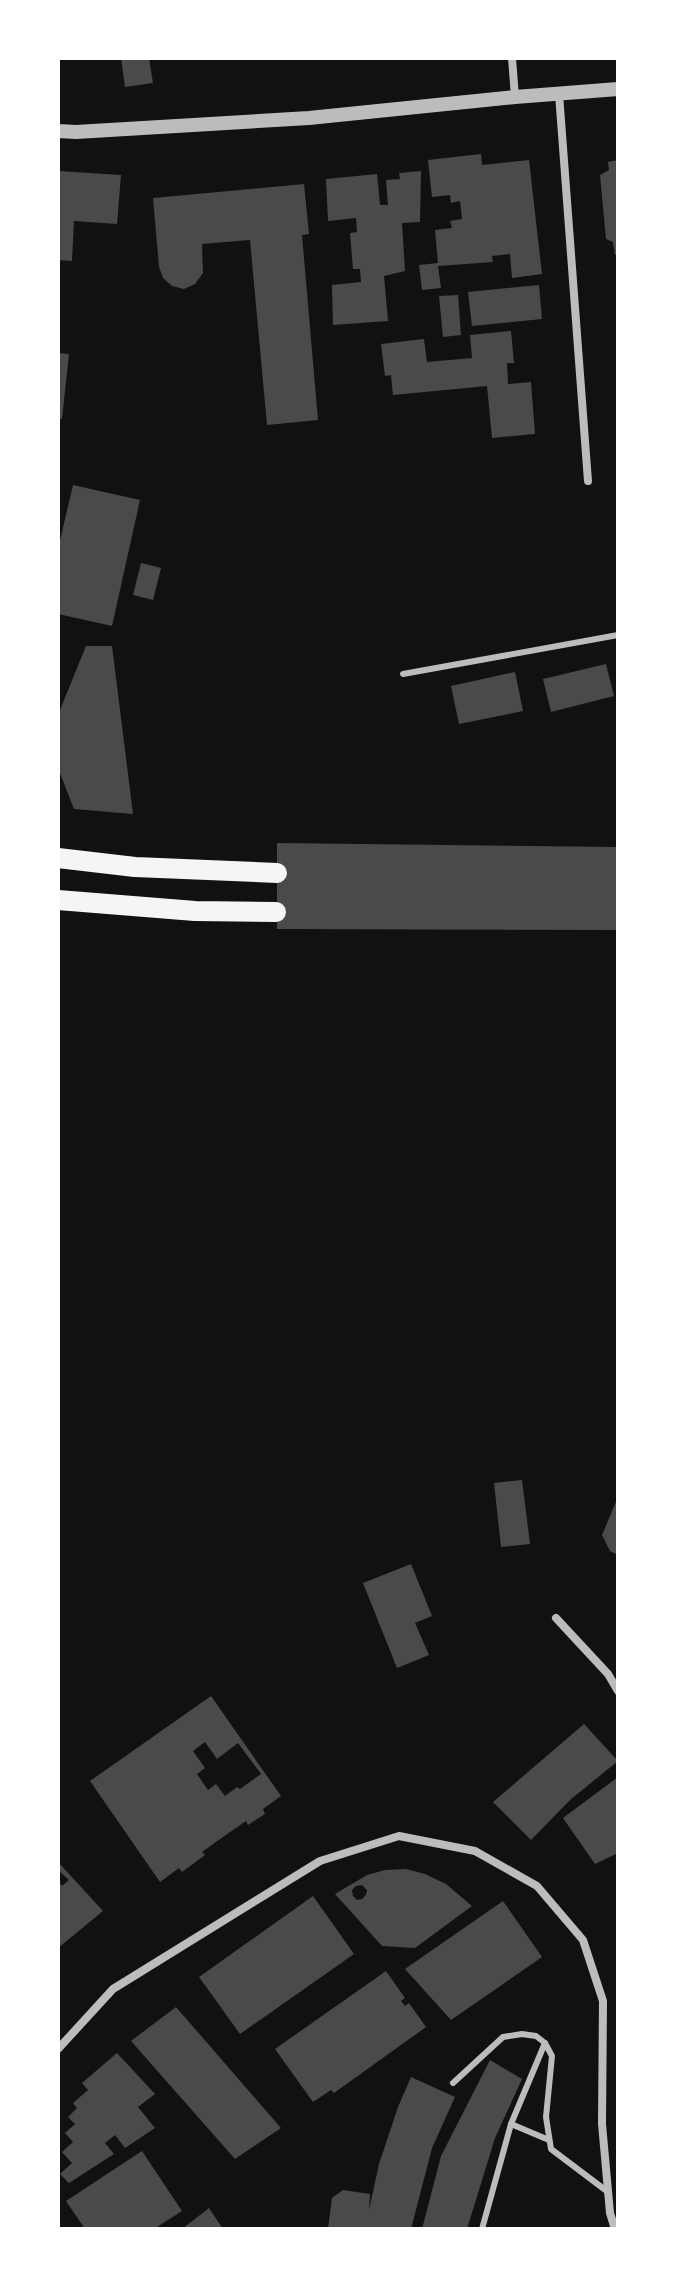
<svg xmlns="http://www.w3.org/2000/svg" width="676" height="2287" font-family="'Space Grotesk',sans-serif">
	<rect width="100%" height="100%" fill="#111"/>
	<g fill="#4a4a4a" fill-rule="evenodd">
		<polygon points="121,58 149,58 153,83 125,87"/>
		<polygon points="481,154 482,165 529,160 542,274 512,278 510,254 492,256 493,262 438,266 441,288 422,290 419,265 438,263 435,230 452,228 450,221 462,219 460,201 451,203 450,195 432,197 428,160"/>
		<polygon points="618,160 618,255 615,255 613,242 606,239 600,175 609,170 608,162"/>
		<polygon points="58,171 121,175 117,224 74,221 72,261 58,260"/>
		<polygon points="421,171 420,222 402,223 405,271 384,276 388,321 333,325 332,285 361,282 360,269 353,269 350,233 357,232 356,218 328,221 326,179 377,174 380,205 388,205 386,180 400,179 399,173"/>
		<polygon points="304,184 309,234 302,235 318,420 267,425 250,240 202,244 203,273 195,284 184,289 172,286 163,278 159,267 153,198"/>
		<polygon points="539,285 542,319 472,326 468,292"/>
		<polygon points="458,295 461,335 443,337 439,296"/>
		<polygon points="511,331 514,363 507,363 508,384 531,382 535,434 492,438 487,386 393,395 391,375 385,376 381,344 424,339 427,362 472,358 470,335"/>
		<polygon points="58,353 69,354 62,419 58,419"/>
		<polygon points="73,485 140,500 112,626 58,614 58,549"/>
		<polygon points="141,563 161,568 153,600 133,595"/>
		<polygon points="86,646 112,646 133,814 74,809 58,768 58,715"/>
		<polygon points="606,664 614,696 551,712 543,679"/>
		<polygon points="515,672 523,711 459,724 451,686"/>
		<polygon points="277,843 618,847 618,930 277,929"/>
		<polygon points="522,1480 530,1544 501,1547 494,1483"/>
		<polygon points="618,1497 618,1555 610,1551 602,1535"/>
		<polygon points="411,1564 432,1616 415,1623 429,1655 397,1668 363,1583"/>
		<path d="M 211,1696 L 281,1796 L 263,1809 L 265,1814 L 248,1825 L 246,1821 L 220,1839 L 202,1852 L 205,1855 L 182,1872 L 179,1868 L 160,1882 L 90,1781 ZM 205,1742 L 217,1759 L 238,1743 L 261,1774 L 240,1789 L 237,1787 L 225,1796 L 216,1784 L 208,1790 L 197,1774 L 205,1768 L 193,1751 Z"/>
		<polygon points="584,1724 618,1761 570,1800 531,1840 493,1802"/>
		<polygon points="618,1777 618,1853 595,1864 563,1818"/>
		<polygon points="58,1862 103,1911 58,1948 58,1881 62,1886 69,1880 58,1870"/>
		<path d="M 406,1869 L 425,1874 L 446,1884 L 472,1906 L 415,1948 L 382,1946 L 335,1894 L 367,1875 L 385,1870 ZM 362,1885 L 367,1890 L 366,1895 L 362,1899 L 357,1900 L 353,1896 L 352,1890 L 356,1886 Z"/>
		<polygon points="313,1896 354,1954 240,2034 199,1977"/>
		<polygon points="503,1901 542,1957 451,2020 405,1969"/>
		<polygon points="386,1971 405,1998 401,2001 405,2006 409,2003 426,2027 334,2093 331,2090 313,2102 275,2049"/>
		<polygon points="176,2007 281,2128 235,2159 131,2041"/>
		<polygon points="117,2053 155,2094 138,2107 155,2128 125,2148 115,2135 105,2143 114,2154 69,2183 60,2174 72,2163 62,2152 73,2142 65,2133 75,2124 68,2117 77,2108 73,2103 88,2090 82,2083"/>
		<polygon points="490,2060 522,2079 495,2138 467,2229 422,2229 441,2156"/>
		<polygon points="411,2077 455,2097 432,2148 411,2229 328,2229 332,2198 343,2190 370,2194 369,2210 379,2164 398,2107"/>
		<polygon points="142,2151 182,2211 154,2229 85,2229 66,2201"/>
		<polygon points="209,2208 223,2229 182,2229"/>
	</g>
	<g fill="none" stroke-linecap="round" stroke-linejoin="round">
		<g stroke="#bcbcbc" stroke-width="6">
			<polyline points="403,674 618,635"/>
			<polyline points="453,2083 503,2037 522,2034 536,2036 545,2043 552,2056 546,2117 551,2149 608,2192"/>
			<polyline points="511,2124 549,2140"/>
			<polyline points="482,2229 511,2124 545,2043"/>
		</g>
		<g stroke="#bcbcbc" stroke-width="8">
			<polyline points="512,58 515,97"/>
			<polyline points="559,94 588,481"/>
			<polyline points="556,1618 608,1674 618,1691"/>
			<polyline points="58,2049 113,1989 320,1861 399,1836 475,1851 537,1886 583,1940 603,2001 602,2124 610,2213 615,2229"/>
		</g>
		<polyline stroke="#bcbcbc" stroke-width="14" points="58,131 76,132 309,118 515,97 618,89"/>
		<g stroke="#f5f5f5" stroke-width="20">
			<polyline points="58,858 135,867 277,873"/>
			<polyline points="58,900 195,911 276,912"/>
		</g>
	</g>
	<rect width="676" height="2287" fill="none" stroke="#ffffff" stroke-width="120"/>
</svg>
